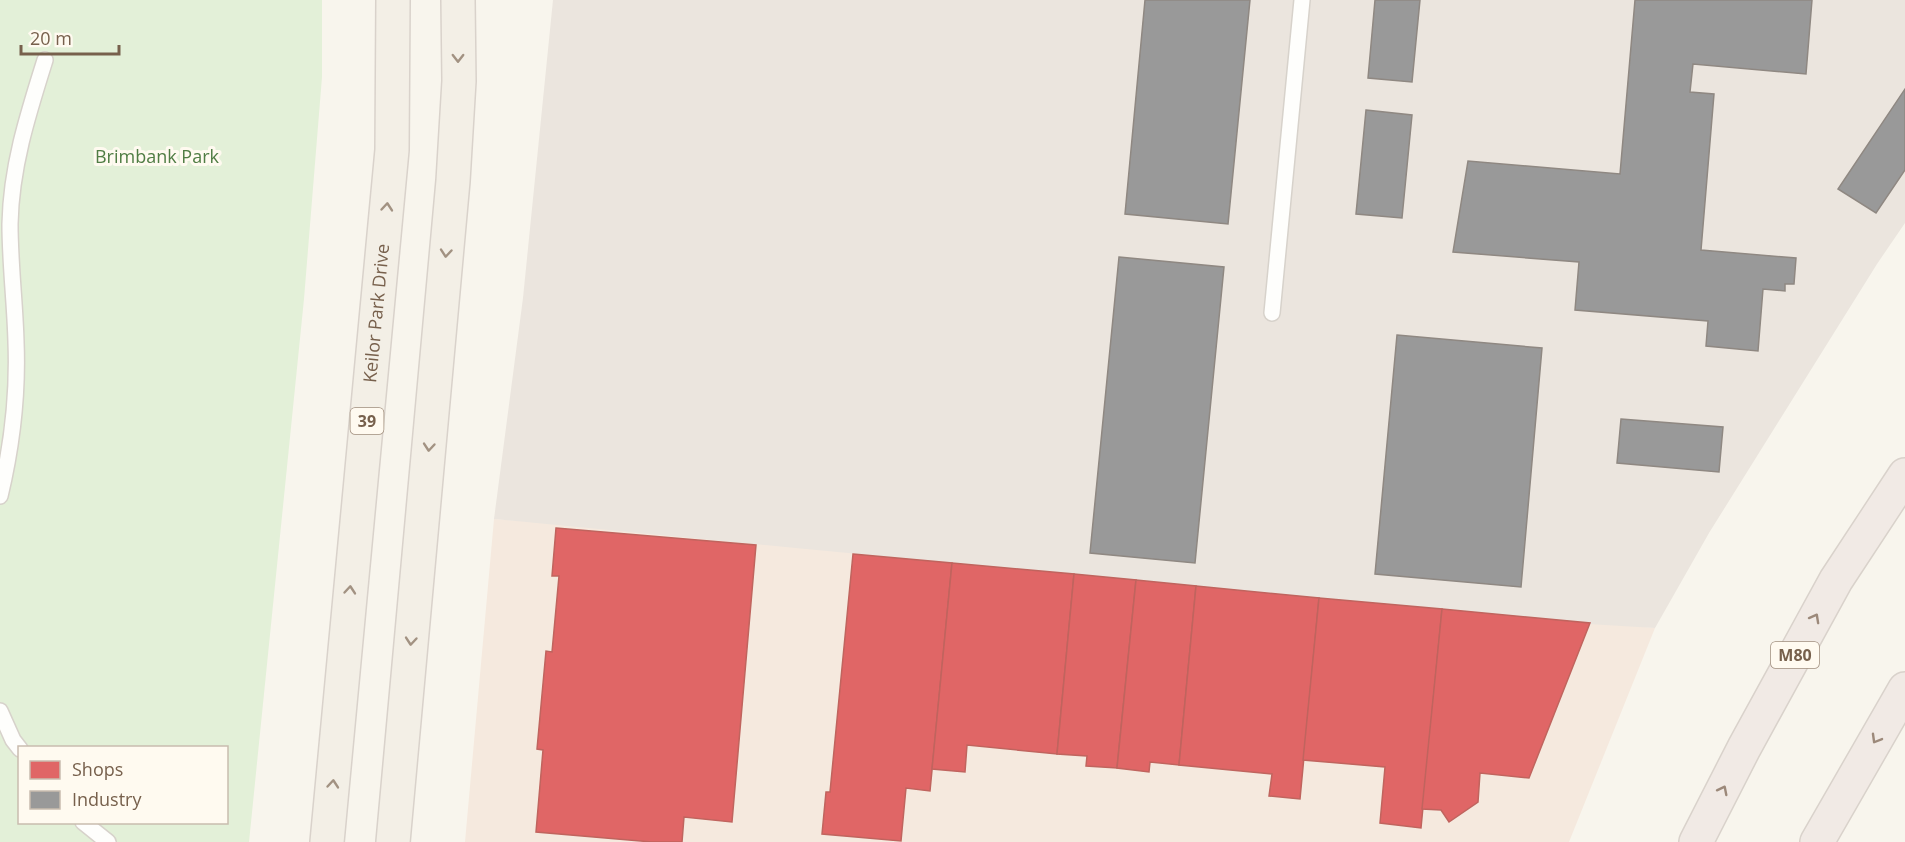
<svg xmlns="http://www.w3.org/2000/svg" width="1905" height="842" font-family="'Open Sans',sans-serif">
	<rect width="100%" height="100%" fill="#f8f5ed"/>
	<polygon fill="#f5e9de" points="494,519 550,523 1655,628 1569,842 465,842"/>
	<polygon fill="#ebe5de" points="553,0 1905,0 1905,223 1877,264 1709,533 1655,628 1588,624 494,519 523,298"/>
	<path fill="#e3f0d8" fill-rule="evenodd" d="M 0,0 L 322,0 L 322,77 L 304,299 L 249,842 L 0,842 ZM 20,748 L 226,748 L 226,822 L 20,822 Z"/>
	<g fill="#e06666" stroke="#c0645e" stroke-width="1.5">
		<polygon points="556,528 756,545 732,822 684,817 682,842 652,842 536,832 543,750 537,749 546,651 552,652 559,576 552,576"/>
		<polygon points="853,554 952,563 930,791 906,788 901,841 822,834 826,792 830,792"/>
		<polygon points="952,563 1074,574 1057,754 967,745 965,772 932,769"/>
		<polygon points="1074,574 1136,580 1117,768 1086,766 1087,756 1057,754"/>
		<polygon points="1136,580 1196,586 1179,765 1150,762 1149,772 1117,768"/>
		<polygon points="1196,586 1319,598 1300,799 1269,796 1272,774 1179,765"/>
		<polygon points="1319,598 1442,609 1421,828 1380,823 1385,767 1303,760"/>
		<polygon points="1442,609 1590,623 1529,778 1480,773 1478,802 1449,822 1441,810 1422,809"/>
	</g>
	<g fill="#999" stroke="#8f8882" stroke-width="1.5">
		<polygon points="1145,0 1250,0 1228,224 1125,214"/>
		<polygon points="1375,0 1420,0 1412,82 1368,78"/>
		<polygon points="1635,0 1812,0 1806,74 1693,64 1690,92 1714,94 1701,250 1796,258 1794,284 1785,284 1785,291 1763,289 1758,351 1706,346 1708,321 1575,310 1579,262 1453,252 1468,161 1620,174"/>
		<polygon points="1905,89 1905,170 1876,213 1838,189"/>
		<polygon points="1366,110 1412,115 1402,218 1356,214"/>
		<polygon points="1119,257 1224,267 1195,563 1090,553"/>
		<polygon points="1397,335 1542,348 1521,587 1375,574"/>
		<polygon points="1621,419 1723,427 1719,472 1617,463"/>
	</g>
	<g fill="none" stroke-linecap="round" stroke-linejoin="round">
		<g stroke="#d7d2cb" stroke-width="18">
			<g id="lane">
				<polyline points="1272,313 1302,0"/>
				<path d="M 0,496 C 12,446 18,393 16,342 C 15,303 10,264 10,224 C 11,167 28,114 45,60"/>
				<polyline points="0,711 13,740 20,749"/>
				<polyline points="83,822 108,842"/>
			</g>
		</g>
		<g stroke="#d9d2cb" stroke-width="36">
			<g id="primary">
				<path id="s1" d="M 327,842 L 392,150 L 393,0"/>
				<polyline points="393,842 453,181 459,81 458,0"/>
			</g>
		</g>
		<g stroke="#d9d2cb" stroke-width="36">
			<g id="highway">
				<polyline points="1696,842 1744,748 1836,580 1905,475"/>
				<polyline points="1817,842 1905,689"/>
			</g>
		</g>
		<use href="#lane" stroke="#fefefc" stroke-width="15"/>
		<use href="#primary" stroke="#f3efe6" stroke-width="33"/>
		<use href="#highway" stroke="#f1eae5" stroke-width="33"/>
	</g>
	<defs><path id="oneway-chevron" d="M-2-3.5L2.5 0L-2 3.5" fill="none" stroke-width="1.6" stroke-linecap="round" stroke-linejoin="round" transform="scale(1.5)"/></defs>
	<g stroke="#a29282">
		<use href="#oneway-chevron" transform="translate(458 58) rotate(90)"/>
		<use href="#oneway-chevron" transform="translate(387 207) rotate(-85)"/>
		<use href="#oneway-chevron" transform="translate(446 253) rotate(95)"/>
		<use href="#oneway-chevron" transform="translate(429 447) rotate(95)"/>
		<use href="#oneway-chevron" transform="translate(350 590) rotate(-85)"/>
		<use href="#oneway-chevron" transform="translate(411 641) rotate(95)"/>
		<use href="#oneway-chevron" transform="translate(333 784) rotate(-85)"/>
	</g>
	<g stroke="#9c897a">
		<use href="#oneway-chevron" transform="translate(1815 618) rotate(-61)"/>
		<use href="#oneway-chevron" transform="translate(1876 739) rotate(120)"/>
		<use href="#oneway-chevron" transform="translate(1723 790) rotate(-63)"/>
	</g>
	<g text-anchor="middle" stroke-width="6" stroke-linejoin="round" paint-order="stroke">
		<g fill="#fffaf0" stroke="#a08e7d" stroke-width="1.5">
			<rect x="350.5" y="408" width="33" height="26" rx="4.5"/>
			<rect x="1771" y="642" width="48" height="26" rx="4.5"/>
		</g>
		<g font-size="16" font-weight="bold" fill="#77604c">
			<text x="367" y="427">39</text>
			<text x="1795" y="661">M80</text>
		</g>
		<g font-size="18" fill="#507d44" stroke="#fffaf0">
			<text x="157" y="163">Brimbank Park</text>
		</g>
		<g font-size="18" fill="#77604c" stroke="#fffaf0">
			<text dy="6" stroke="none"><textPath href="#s1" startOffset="531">Keilor Park Drive</textPath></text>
		</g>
	</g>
	<rect x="18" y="746" width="210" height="78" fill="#fffaf0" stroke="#c9bcae" stroke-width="1.5"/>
	<rect x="30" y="761" width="30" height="18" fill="#e06666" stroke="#c9bcae" stroke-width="1.5"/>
	<text x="72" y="776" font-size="18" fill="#77604c">Shops</text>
	<rect x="30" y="791" width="30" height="18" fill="#999999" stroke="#c9bcae" stroke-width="1.5"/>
	<text x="72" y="806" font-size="18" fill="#77604c">Industry</text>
	<path d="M21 45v9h98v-9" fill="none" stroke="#77604c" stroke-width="3"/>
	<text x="30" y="45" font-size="18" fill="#77604c" stroke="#fffaf0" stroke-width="4.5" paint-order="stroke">20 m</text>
</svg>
